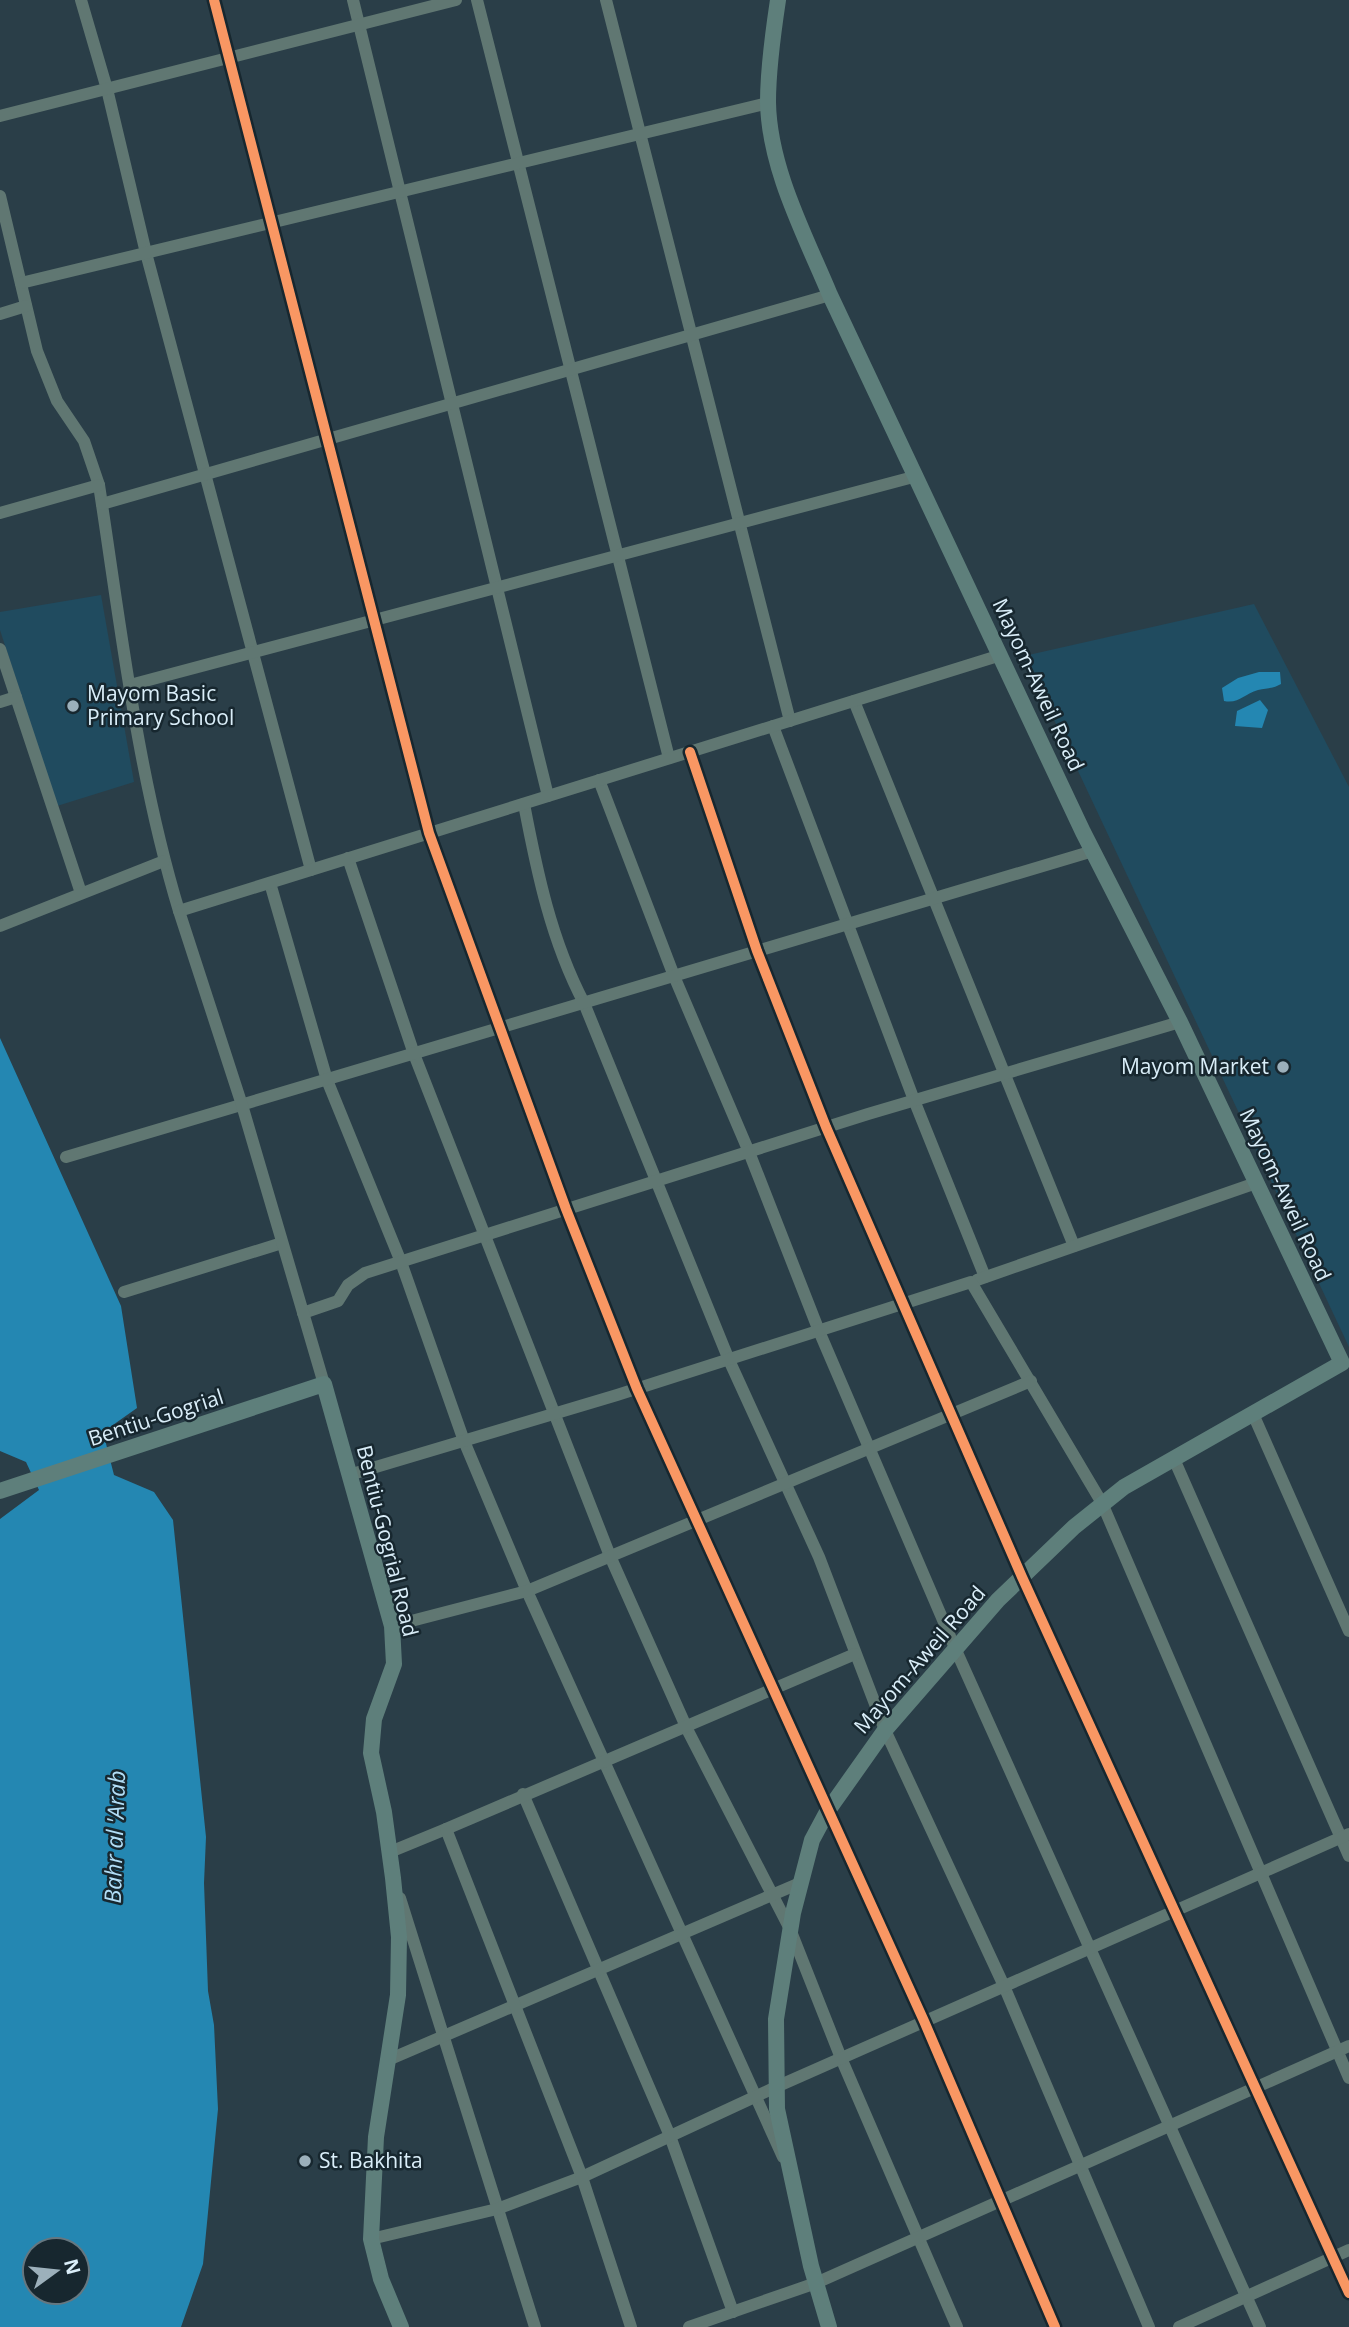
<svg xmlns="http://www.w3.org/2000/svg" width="1349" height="2327" font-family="'Open Sans',sans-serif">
	<rect width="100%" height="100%" fill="#2a3e48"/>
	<g fill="#204b5f">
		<polygon points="101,595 134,782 57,806 0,630 0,612"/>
		<polygon points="1254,604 1349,787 1349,1347 1024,656"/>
	</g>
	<g fill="#2487b2" fill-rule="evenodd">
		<path d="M 1259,672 L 1280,672 L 1281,684 C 1272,689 1267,688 1258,690 C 1244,694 1239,704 1224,701 L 1222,688 L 1238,678 Z"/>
		<polygon points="1260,700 1268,710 1262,728 1235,726 1237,711"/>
		<path d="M 0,1038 L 121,1306 L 137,1408 L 103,1432 L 114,1475 L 154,1492 L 173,1520 L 206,1837 L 204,1883 L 208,1991 L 214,2025 L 218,2109 L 203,2264 L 181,2327 L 0,2327 L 0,1519 L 39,1490 L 26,1462 L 0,1451 ZM 35,2250 L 77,2250 L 77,2292 L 35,2292 Z"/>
	</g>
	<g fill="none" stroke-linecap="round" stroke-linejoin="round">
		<g stroke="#607772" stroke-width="12">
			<polyline points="81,0 107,89 146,253 311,870"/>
			<polyline points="214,0 429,833 566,1209 637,1389 924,2021 1055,2327"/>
			<polyline points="353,0 548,796"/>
			<polyline points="477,0 669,758"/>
			<polyline points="606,0 790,721"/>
			<polyline points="0,116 456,0"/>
			<path d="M 0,196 L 37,351 L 57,401 L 84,441 L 99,485 C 121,628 137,772 179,911"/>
			<polyline points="21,283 768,103"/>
			<polyline points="0,314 26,306"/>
			<polyline points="102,504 830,295"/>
			<polyline points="0,513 99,485"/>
			<polyline points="0,649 81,893"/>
			<polyline points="130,685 917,476"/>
			<polyline points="854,701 1074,1246"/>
			<polyline points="0,702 16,697"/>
			<polyline points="773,726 914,1100 985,1277"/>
			<polyline points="690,752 757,951 826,1127 1022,1577 1349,2293"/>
			<polyline points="599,780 674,976 749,1152 819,1331 955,1648 1260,2327"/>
			<path d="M 524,804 C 537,872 551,940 584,1003 L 729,1360 L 819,1557 L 885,1730 L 1004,1986 L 1149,2327"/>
			<polyline points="348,858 414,1054 610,1556 688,1731 790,1929 841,2058 957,2327"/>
			<polyline points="270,883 327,1080 401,1262 464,1441 527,1591 783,2157"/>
			<polyline points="0,926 164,861"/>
			<polyline points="66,1157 1093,851"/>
			<polyline points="977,1280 1256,1183"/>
			<polyline points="124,1292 282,1243"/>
			<polyline points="303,1313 338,1301 348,1285 365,1273 868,1114 1180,1022"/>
			<polyline points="324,1384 242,1105 179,911 1001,655"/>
			<polyline points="1253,1414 1349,1631"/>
			<polyline points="1174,1459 1349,1856"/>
			<polyline points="349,1475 617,1395 971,1282 1102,1503 1349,2078"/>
			<polyline points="392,1626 527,1591 1031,1381"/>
			<polyline points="523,1794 670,2136 733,2312"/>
			<polyline points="390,1852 446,1829"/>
			<polyline points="400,1898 535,2327"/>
			<polyline points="388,2060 800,1883"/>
			<polyline points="371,2239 497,2209 582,2177 776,2087 1349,1834"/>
			<polyline points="631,2327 582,2177 446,1829 855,1654"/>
			<polyline points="689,2327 816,2283 1349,2046"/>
			<polyline points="1179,2327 1349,2250"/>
		</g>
		<g stroke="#5e7f7b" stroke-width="16">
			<path d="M 778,0 C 773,33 768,68 768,102 C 769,168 805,235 830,295 L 1083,832 L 1180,1022 L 1342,1363 L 1124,1487 L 1074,1527 L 998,1600 L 885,1730 L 827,1812 L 812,1840 L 793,1913 L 776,2019 L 777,2109 L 811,2266 L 829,2327"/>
			<polyline points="0,1491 324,1384 392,1626 394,1664 374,1719 371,1753 384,1812 393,1878 399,1937 398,1995 376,2137 371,2239 381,2279 401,2327"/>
		</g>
		<g stroke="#17272f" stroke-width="15">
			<g id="cycleway">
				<polyline points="214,0 429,833 566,1209 637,1389 924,2021 1055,2327"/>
				<polyline points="690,752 757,951 826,1127 1022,1577 1349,2293"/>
			</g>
		</g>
		<use href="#cycleway" stroke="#f99763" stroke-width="10"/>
	</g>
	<g fill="#9cb0bb" stroke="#17272f" stroke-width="2.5">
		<circle cx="73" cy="706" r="7"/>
		<circle cx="1283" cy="1067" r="7"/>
		<circle cx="305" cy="2161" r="7"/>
	</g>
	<g text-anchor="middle" stroke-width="5" stroke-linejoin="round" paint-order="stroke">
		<g font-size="21" fill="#daeef9" stroke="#17272f">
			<text transform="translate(1038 685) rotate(65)" y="7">Mayom-Aweil Road</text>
			<text transform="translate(1285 1195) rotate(65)" y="7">Mayom-Aweil Road</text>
			<text transform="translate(156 1418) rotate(-18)" y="7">Bentiu-Gogrial</text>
			<text transform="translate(387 1541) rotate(76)" y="7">Bentiu-Gogrial Road</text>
			<text transform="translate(920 1660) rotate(-49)" y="7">Mayom-Aweil Road</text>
		</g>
		<g font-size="21" fill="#daeef9" stroke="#17272f" text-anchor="start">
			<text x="87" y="701">Mayom Basic<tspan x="87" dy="24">Primary School</tspan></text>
			<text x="1269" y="1074" text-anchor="end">Mayom Market</text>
			<text x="319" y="2168">St. Bakhita</text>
		</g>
		<g font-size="23" font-style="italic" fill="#b2def7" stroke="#17272f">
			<text transform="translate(115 1837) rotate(-88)" y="8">Bahr al 'Arab</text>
		</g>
	</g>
	<g transform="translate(56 2271) rotate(75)"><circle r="33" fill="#17272f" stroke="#657780" stroke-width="2"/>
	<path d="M0-5L12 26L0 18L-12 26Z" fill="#9cb0bb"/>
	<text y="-10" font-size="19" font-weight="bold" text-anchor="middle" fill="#daeef9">N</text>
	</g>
</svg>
